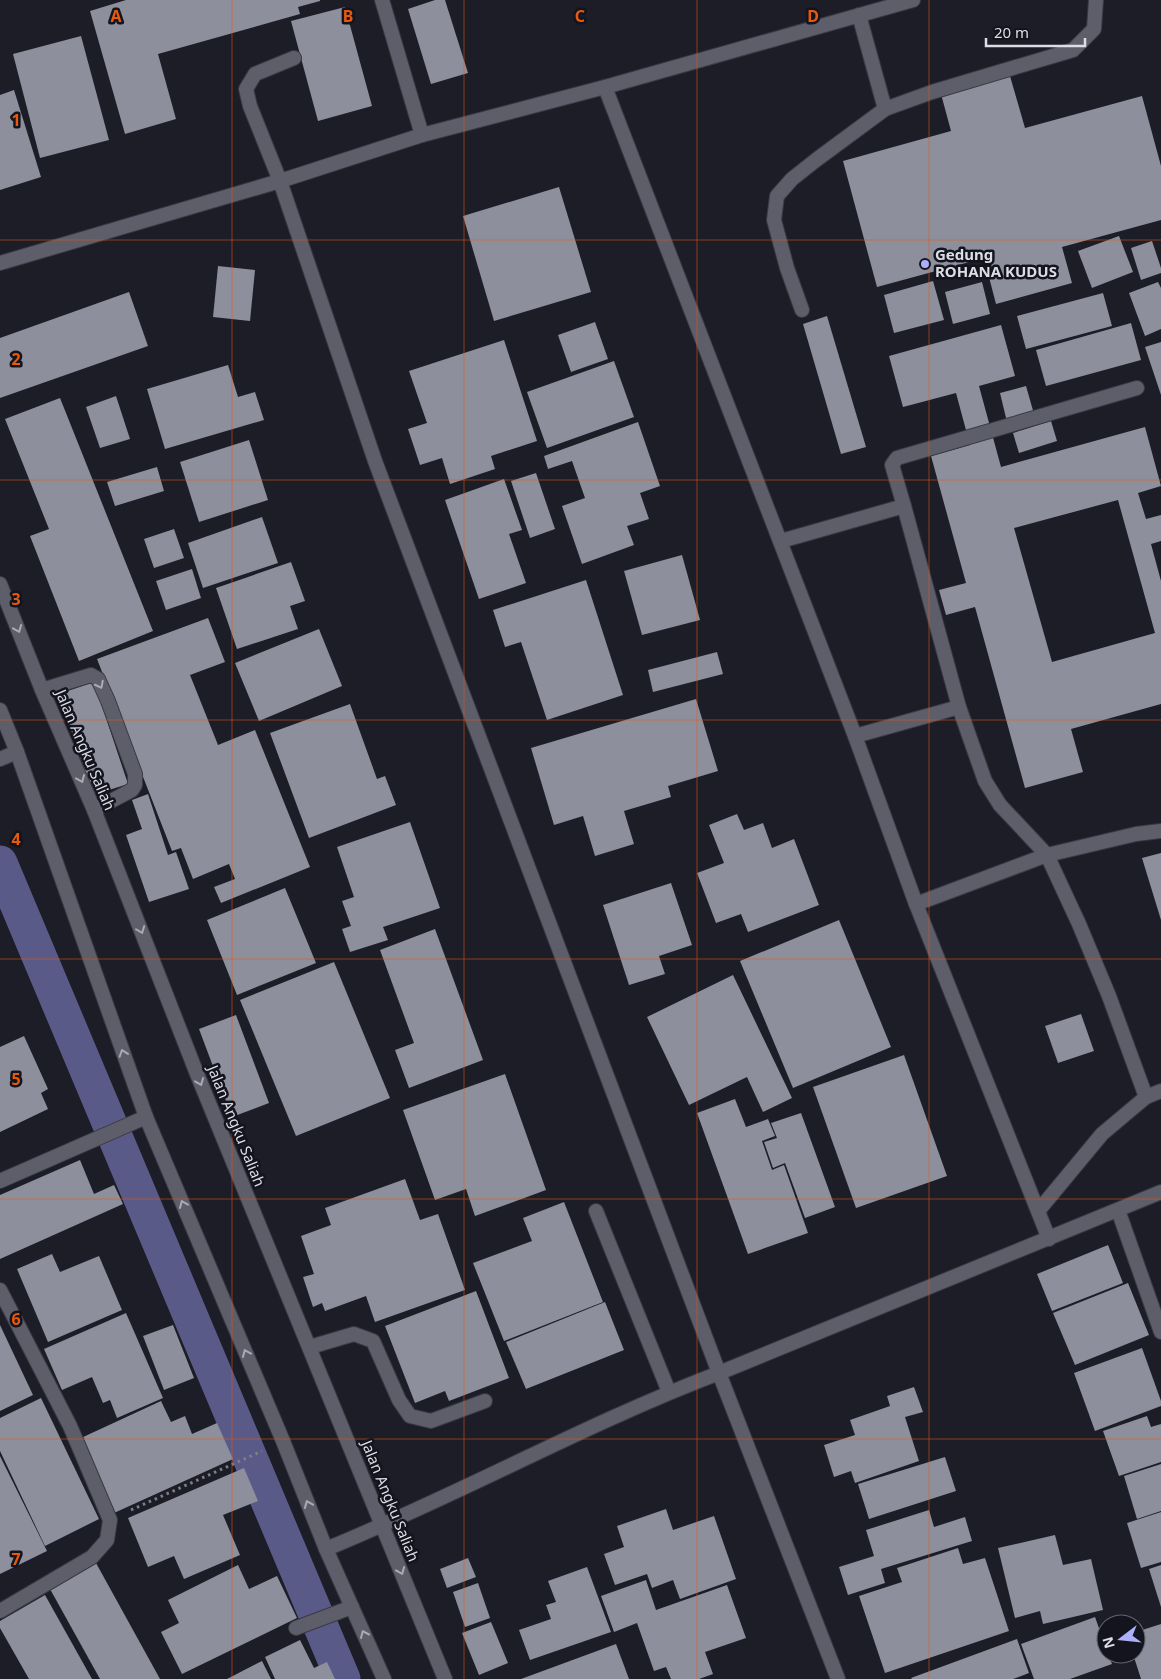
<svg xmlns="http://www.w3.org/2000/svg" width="1161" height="1679" font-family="'Noto Sans',sans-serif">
	<rect width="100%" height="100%" fill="#1c1d27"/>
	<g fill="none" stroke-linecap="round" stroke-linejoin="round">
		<polyline stroke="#595a87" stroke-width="35" points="0,863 343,1679"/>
	</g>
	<g fill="#8e8f9d" fill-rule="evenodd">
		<polygon points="126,0 320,0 320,1 298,7 300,14 158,54 176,119 125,134 90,11"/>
		<polygon points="435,0 445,0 468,73 431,84 408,9"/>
		<polygon points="345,7 372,106 318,121 291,21"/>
		<polygon points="81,36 109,140 40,158 13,54"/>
		<polygon points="1010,76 1025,128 1142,96 1161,166 1161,220 1062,247 1072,283 996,304 984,258 877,287 843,161 951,131 941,94"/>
		<polygon points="14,90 41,177 0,190 0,95"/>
		<polygon points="559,187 591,292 494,321 463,216"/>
		<polygon points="1119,236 1133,272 1092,288 1078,251"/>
		<polygon points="1152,241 1161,268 1161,273 1141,280 1131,248"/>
		<polygon points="218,266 255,270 250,321 213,317"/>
		<polygon points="933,281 944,320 894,333 884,295"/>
		<polygon points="982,282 990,314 953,324 945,292"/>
		<polygon points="1158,282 1161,288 1161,329 1145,336 1129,293"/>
		<polygon points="129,292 148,346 0,398 0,338"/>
		<polygon points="1103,293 1112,326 1026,349 1017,316"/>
		<polygon points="827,316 866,447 841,454 803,324"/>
		<polygon points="595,322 608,359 571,372 558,335"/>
		<polygon points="1131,323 1141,360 1046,386 1036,350"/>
		<path d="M 1001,325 L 1015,376 L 979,386 L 1001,467 L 1145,427 L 1161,486 L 1138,493 L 1146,519 L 1161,515 L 1161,541 L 1151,544 L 1161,581 L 1161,704 L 1071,729 L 1083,772 L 1025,788 L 975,607 L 946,615 L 939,590 L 966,583 L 931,456 L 970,445 L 956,393 L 903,407 L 889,356 ZM 1118,500 L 1155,633 L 1052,662 L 1014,528 Z"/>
		<polygon points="504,340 537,441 491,456 495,469 450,484 442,458 420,465 408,429 427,423 409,371"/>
		<polygon points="1161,342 1161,395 1145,347"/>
		<polygon points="614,361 634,417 547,448 527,392"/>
		<polygon points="228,365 238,397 255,392 264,420 165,449 147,389"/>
		<polygon points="1026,386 1034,414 1007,422 1000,393"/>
		<polygon points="116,396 130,439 100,448 86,407"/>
		<polygon points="60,398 153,631 79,661 30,536 49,529 5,419"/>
		<polygon points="1051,421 1057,441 1019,453 1013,433"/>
		<polygon points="638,422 660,486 640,493 649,519 627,526 634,545 582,564 562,506 585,498 572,461 548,469 544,456"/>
		<polygon points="249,440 268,500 199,522 180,462"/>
		<polygon points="157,467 164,491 115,506 107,482"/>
		<polygon points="536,473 555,529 530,538 511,481"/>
		<polygon points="504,479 522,530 509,534 526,583 479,599 445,500"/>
		<polygon points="262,517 278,563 203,588 188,543"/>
		<polygon points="174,529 184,558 154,568 144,539"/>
		<polygon points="682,555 700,620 642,635 624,571"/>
		<polygon points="291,562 305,601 290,606 298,629 237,649 216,588"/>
		<polygon points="192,569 201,598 166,610 156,581"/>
		<polygon points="586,580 623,695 547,720 521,642 505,647 493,610"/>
		<polygon points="208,618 225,662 190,675 218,745 255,730 310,867 221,903 214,887 235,879 229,864 193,879 181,848 172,851 97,659"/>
		<polygon points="319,629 342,686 259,721 235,663"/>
		<polygon points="717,652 723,674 653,692 648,670"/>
		<polygon points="94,682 128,784 93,795 59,694"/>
		<polygon points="696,699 718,771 668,786 671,797 624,811 634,844 595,856 583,816 554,825 531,748"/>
		<polygon points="350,704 377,779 385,776 396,805 309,838 270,733"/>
		<polygon points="148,794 168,855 176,852 189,889 149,902 126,835 142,829 132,800"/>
		<polygon points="737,814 744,830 763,823 772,848 794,839 819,905 748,932 741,914 716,923 697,873 724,863 709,825"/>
		<polygon points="410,822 440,908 383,927 388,940 350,952 342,929 351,926 342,901 354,897 337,847"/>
		<polygon points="1161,853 1161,920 1142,858"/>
		<polygon points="671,883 692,945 659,956 665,974 629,985 603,905"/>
		<polygon points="285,888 316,963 237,995 207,920"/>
		<polygon points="839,920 891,1047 793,1088 740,961"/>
		<polygon points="435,929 483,1060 409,1088 395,1050 414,1043 380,950"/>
		<polygon points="334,962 390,1098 296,1136 240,1000"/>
		<polygon points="733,975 792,1098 763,1112 747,1077 689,1105 647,1017"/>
		<polygon points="1081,1014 1094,1051 1058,1063 1045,1026"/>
		<polygon points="236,1015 269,1103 232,1117 199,1029"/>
		<polygon points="24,1036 48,1089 41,1093 48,1109 0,1132 0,1047"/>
		<polygon points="904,1055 947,1176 856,1208 813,1087"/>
		<polygon points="505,1074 546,1190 475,1216 466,1189 435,1200 403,1110"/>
		<polygon points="735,1099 746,1127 768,1119 775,1136 762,1141 772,1170 784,1165 808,1233 748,1254 697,1113"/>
		<polygon points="801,1113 835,1207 805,1218 785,1163 773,1168 764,1142 777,1138 771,1123"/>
		<polygon points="80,1160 94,1194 114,1185 123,1204 0,1259 0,1195"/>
		<polygon points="405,1179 420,1220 438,1214 465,1290 375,1322 366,1296 325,1311 322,1303 313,1307 303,1277 314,1274 301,1236 331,1225 325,1208"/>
		<polygon points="564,1202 603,1302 504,1341 473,1263 532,1241 523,1218"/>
		<polygon points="1108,1245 1123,1283 1052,1311 1037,1274"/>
		<polygon points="52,1254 60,1272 99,1256 122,1310 48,1342 17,1269"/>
		<polygon points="1128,1283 1149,1335 1075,1365 1053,1313"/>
		<polygon points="476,1291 509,1378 449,1401 445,1391 415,1403 385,1326"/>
		<polygon points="605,1302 624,1350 526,1389 506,1342"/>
		<polygon points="126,1313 163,1398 117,1418 110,1400 103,1403 92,1377 62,1390 44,1349"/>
		<polygon points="0,1325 33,1395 0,1411"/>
		<polygon points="173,1325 194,1378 164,1390 143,1336"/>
		<polygon points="1142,1348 1161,1401 1161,1406 1095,1431 1074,1373"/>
		<polygon points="914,1387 923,1412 905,1417 919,1461 855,1483 851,1471 834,1477 824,1445 855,1435 850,1420 890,1406 887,1396"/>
		<polygon points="41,1398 99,1519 45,1546 0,1451 0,1418"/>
		<polygon points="161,1401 171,1422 185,1416 192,1434 217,1423 233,1459 114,1513 81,1438"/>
		<polygon points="1147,1416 1151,1427 1161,1424 1161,1462 1119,1476 1103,1431"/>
		<polygon points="0,1456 47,1551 0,1574"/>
		<polygon points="945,1457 956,1491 869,1519 858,1484"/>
		<polygon points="1161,1464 1161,1511 1137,1519 1124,1476"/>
		<polygon points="244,1468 258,1501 223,1515 240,1555 184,1579 174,1556 148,1567 128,1518"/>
		<polygon points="666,1509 673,1530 714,1516 736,1579 680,1599 673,1580 652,1588 647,1574 615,1585 604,1554 624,1547 617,1526"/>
		<polygon points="929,1510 934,1527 965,1517 972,1541 881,1569 885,1583 848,1595 839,1567 874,1556 866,1530"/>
		<polygon points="1161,1512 1161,1562 1141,1568 1127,1523"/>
		<polygon points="1055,1535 1063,1565 1091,1559 1103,1610 1043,1624 1040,1611 1015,1618 998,1548"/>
		<polygon points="958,1548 963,1564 985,1558 1009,1631 885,1673 859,1596 902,1582 897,1568"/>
		<polygon points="468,1558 476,1577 447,1588 440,1569"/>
		<polygon points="96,1563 160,1679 100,1679 50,1589"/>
		<polygon points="238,1565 249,1589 277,1576 297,1618 182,1674 161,1632 179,1623 168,1600"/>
		<polygon points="1161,1565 1161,1607 1149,1569"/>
		<polygon points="587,1567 611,1632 530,1660 519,1630 551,1619 546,1605 556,1602 548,1581"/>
		<polygon points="646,1580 656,1610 727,1585 746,1638 705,1652 713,1674 699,1679 671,1679 666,1667 654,1671 637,1623 614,1632 601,1596"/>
		<polygon points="478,1583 490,1618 465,1627 453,1592"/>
		<polygon points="45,1595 92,1679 29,1679 0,1628 0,1621"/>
		<polygon points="1095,1617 1106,1648 1106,1654 1108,1654 1112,1664 1070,1679 1034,1679 1021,1644"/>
		<polygon points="491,1622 508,1663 479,1675 462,1633"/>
		<polygon points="1161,1624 1161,1679 1141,1679 1133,1654 1136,1654 1136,1632"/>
		<polygon points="1017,1639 1029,1673 1013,1679 912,1679 911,1678"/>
		<polygon points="300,1640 314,1668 327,1662 335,1679 275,1679 265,1657"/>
		<polygon points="616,1644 629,1679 521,1679"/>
		<polygon points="262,1661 271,1679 227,1679"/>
	</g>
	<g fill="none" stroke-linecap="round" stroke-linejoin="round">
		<g stroke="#3a3a43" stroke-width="16">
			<g id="service">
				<polyline points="859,15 885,109 932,92 1073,50 1094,29 1096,0"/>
				<polyline points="280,181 250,106 246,89 255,74 294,58"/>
				<polyline points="802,310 787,268 774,220 777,196 792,179 816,160 885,109"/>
				<polyline points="904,506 892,465 897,458 1137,388"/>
				<polyline points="781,541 904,506 959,707 855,736"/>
				<polyline points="42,690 91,675 98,679 108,701 135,774 135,785 132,790 94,810"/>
				<polyline points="959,707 985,781 1000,805 1047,855 1136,834 1161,831"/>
				<polyline points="0,759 17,752"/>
				<polyline points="916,904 1047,855 1079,924 1109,996 1146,1097 1102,1134 1039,1210"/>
				<polyline points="1146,1097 1161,1091"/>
				<polyline points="596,1211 669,1392"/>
				<polyline points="310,1347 354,1334 373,1341 399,1400 410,1416 431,1421 485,1401"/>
				<polyline points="296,1628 352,1607"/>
			</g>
		</g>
		<g stroke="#3a3a43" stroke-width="16">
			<g id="minor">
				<polyline points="382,0 422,135"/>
				<polyline points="605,87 855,736 916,904 1049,1239"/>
				<polyline points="280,181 375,461 719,1373 838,1679"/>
				<polyline points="0,263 280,181 422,135 605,87 913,0"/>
				<polyline points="0,1181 146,1117"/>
				<polyline points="1118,1210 1161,1332"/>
				<polyline points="0,1290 70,1426 110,1520 107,1540 92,1557 0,1611"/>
				<path d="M 326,1549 C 459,1495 585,1424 719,1373 L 1161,1192"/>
			</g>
		</g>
		<g stroke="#3a3a43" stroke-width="16">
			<g id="secondary">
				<polyline points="0,584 42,690 94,810 197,1074 445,1679"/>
				<polyline points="0,710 17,752 146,1117 283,1441 326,1549 384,1679"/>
			</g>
		</g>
		<polyline stroke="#7e7e87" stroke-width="3" stroke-dasharray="2.5 4" stroke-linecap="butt" points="131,1510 262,1451"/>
		<use href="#service" stroke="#5d5e6a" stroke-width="14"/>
		<use href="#minor" stroke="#5d5e6a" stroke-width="14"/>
		<use href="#secondary" stroke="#5d5e6a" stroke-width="14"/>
	</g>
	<defs><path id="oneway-chevron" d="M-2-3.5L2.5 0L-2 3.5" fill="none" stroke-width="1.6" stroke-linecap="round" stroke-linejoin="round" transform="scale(1.25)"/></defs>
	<g stroke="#aaaab4">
		<use href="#oneway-chevron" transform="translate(18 629) rotate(68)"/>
		<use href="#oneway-chevron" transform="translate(100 685) rotate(63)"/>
		<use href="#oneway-chevron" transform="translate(81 779) rotate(67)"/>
		<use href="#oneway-chevron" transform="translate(141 930) rotate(69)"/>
		<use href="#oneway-chevron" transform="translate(123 1053) rotate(-109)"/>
		<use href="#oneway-chevron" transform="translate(200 1082) rotate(68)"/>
		<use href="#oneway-chevron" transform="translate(183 1204) rotate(-113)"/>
		<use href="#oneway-chevron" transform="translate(246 1353) rotate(-113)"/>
		<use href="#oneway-chevron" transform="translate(308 1504) rotate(-112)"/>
		<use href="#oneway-chevron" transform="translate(401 1571) rotate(68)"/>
		<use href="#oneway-chevron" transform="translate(364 1634) rotate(-114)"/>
	</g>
	<path fill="none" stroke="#e8590c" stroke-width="1" stroke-opacity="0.55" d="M 232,0 L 232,1679M 464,0 L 464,1679M 697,0 L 697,1679M 929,0 L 929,1679M 0,240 L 1161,240M 0,480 L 1161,480M 0,720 L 1161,720M 0,959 L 1161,959M 0,1199 L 1161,1199M 0,1439 L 1161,1439"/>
	<circle fill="#adaffb" stroke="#13141e" stroke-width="2" cx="925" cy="264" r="5"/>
	<g text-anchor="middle" stroke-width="5" stroke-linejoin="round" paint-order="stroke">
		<g font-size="15" font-weight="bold" fill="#dddde5" stroke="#13141e" text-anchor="start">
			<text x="935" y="260">Gedung<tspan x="935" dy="17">ROHANA KUDUS</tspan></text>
		</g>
		<g font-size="15" fill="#dddde5" stroke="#13141e">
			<text transform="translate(85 750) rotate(67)" y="5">Jalan Angku Saliah</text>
			<text transform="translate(236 1126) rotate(68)" y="5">Jalan Angku Saliah</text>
			<text transform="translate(390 1501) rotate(68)" y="5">Jalan Angku Saliah</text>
		</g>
	</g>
	<g font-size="16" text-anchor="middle" font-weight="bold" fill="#e8590c" stroke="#13141e" stroke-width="5" stroke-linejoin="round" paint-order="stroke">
		<text x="116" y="22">A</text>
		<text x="348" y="22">B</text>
		<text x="580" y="22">C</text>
		<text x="813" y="22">D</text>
		<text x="16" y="126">1</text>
		<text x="16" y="365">2</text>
		<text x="16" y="605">3</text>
		<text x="16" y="845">4</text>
		<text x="16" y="1085">5</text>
		<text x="16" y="1325">6</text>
		<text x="16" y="1565">7</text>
	</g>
	<g transform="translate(1121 1639) rotate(254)"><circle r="24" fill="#13141e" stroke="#64646e"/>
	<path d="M0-4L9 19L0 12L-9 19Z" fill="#adaffb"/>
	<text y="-8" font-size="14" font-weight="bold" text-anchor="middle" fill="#dddde5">N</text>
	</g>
	<path d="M986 38v8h99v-8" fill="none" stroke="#dddde5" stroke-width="2.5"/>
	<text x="994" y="38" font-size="15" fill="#dddde5" stroke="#13141e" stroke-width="4" paint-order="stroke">20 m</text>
</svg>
